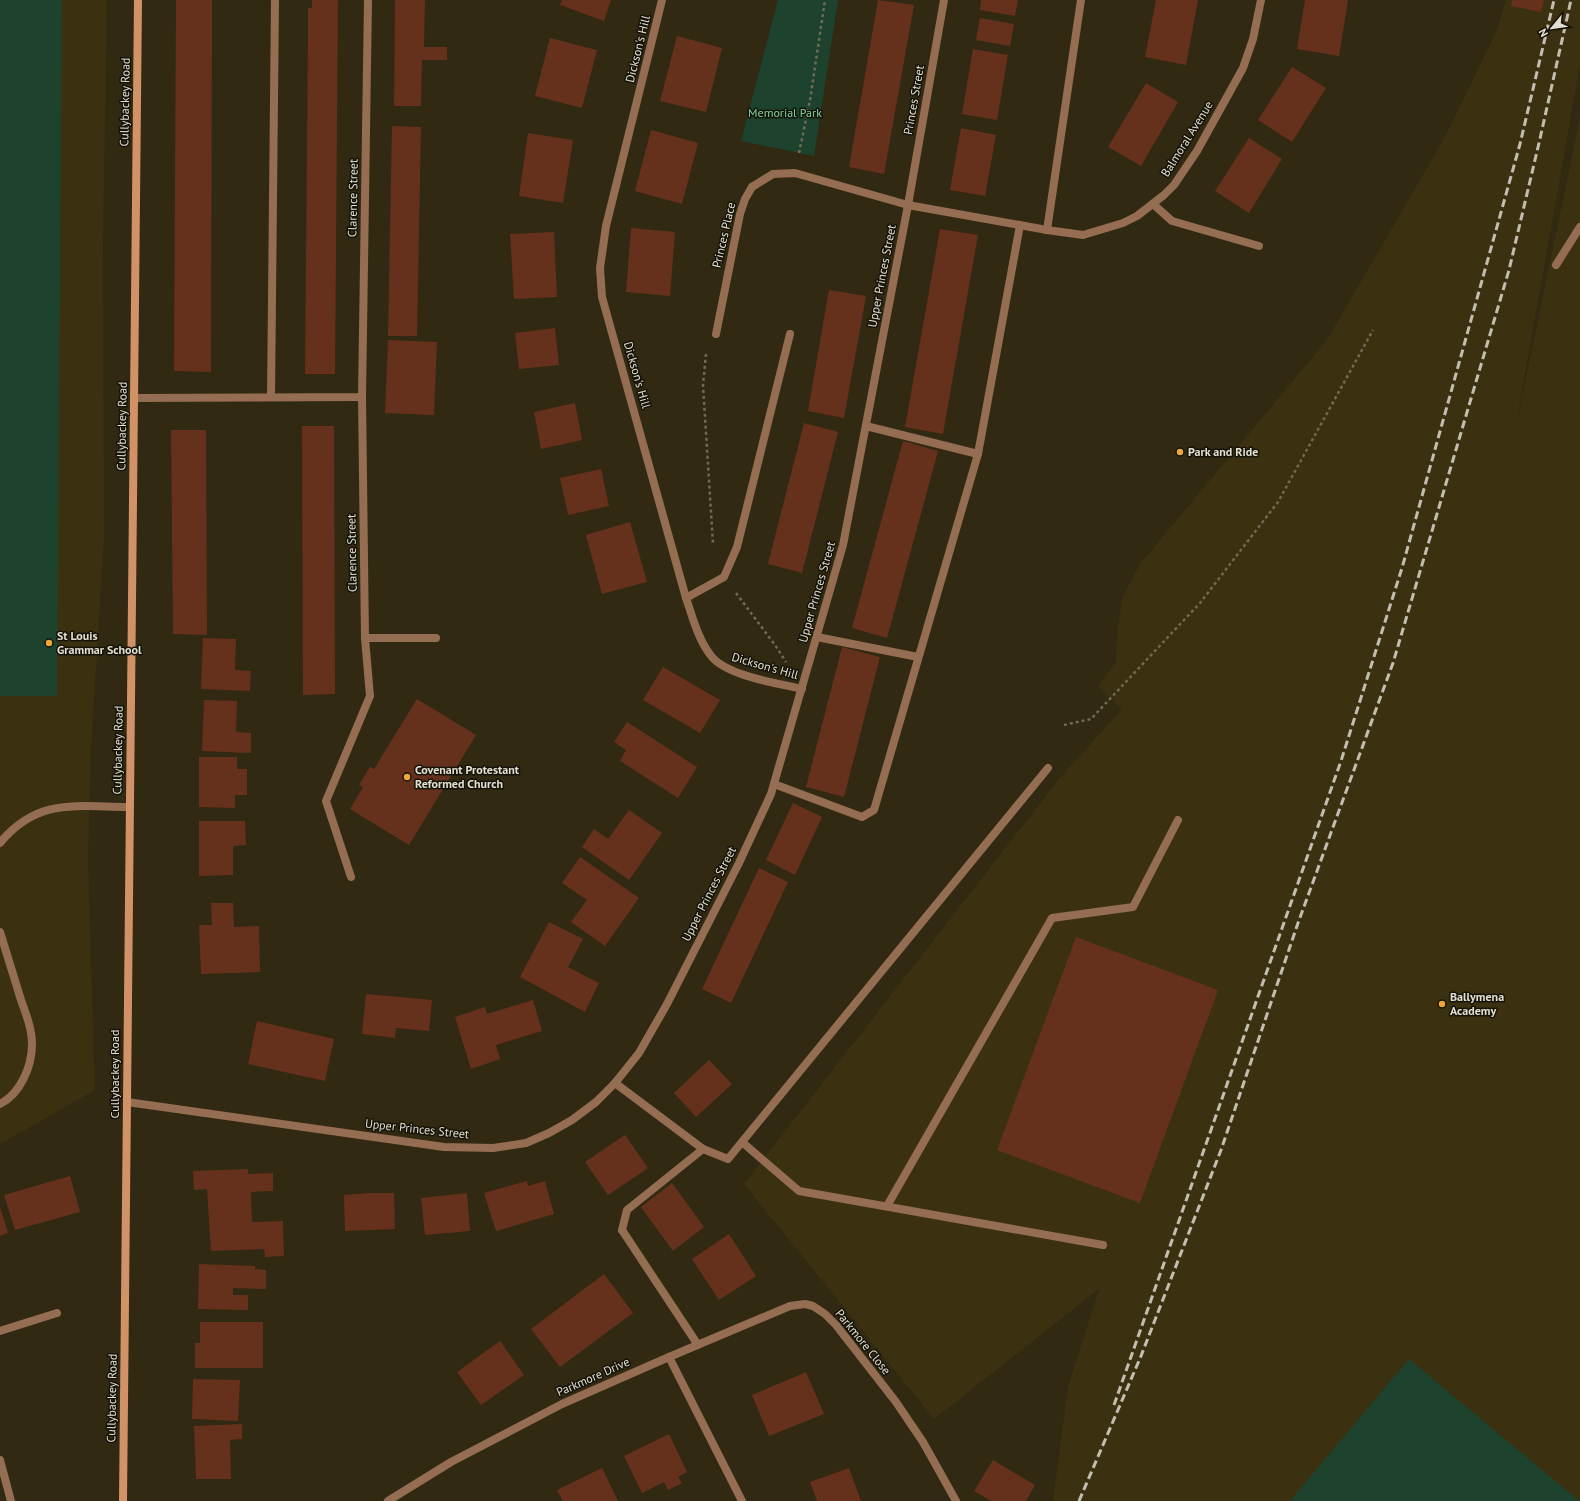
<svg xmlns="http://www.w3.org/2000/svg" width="1580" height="1501" font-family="'PT Sans',sans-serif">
	<rect width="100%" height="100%" fill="#312911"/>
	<g fill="#3b3111">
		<polygon points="0,0 107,0 103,240 104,537 91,749 88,860 95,1090 0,1144"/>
		<polygon points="1506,0 1580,0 1580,65 1515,431 1580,117 1580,1501 1053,1501 1068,1387 1099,1289 934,1419 744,1184 1059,779 1122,709 1098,686 1116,662 1117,633 1123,596 1140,564 1327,340 1445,137 1497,30"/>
	</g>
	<g fill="#1d432e">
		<polygon points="0,0 62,0 57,696 0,696"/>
		<polygon points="778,0 838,0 814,156 741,141"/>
		<polygon points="1409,1359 1579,1501 1290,1501"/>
	</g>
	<g fill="#66311c">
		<polygon points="176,0 212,0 211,372 174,371"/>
		<polygon points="312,0 338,0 335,374 305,374 308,31 308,8 312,8"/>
		<polygon points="395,0 425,0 424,47 447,47 447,60 422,60 421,106 394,106"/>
		<polygon points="562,0 611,0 604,21 560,5"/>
		<polygon points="878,0 914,5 884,174 849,167"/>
		<polygon points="981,0 1018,0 1015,16 980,10"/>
		<polygon points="1156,0 1198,0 1186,65 1145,57"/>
		<polygon points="1305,0 1348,0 1339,56 1297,49"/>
		<polygon points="1512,0 1544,0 1541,12 1511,6"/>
		<polygon points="980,18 1014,24 1010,46 976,40"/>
		<polygon points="677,36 722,48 706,112 660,101"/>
		<polygon points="550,38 597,50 582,108 535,96"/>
		<polygon points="973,49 1008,55 997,120 962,114"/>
		<polygon points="1292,67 1326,88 1292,142 1258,120"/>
		<polygon points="1146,83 1178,102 1141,166 1108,147"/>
		<polygon points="392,126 421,127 417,336 388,336"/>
		<polygon points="961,128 996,135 985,196 950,190"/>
		<polygon points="651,130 698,143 682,204 635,191"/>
		<polygon points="528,133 573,140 563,203 519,196"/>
		<polygon points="1249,138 1282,159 1249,213 1215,191"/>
		<polygon points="631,228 675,232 670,296 626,292"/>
		<polygon points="940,229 978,235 943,434 905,427"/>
		<polygon points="554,232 557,297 514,299 510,234"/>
		<polygon points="829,290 866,296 844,418 808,411"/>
		<polygon points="555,328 559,365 519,369 515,333"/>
		<polygon points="388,340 437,342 434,415 385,413"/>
		<polygon points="575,403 582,440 541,449 534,412"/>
		<polygon points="804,423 838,432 802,573 768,564"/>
		<polygon points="302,426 334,426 335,694 303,695"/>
		<polygon points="171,430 206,430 207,635 173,634"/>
		<polygon points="903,441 938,451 887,638 852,628"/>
		<polygon points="601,469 609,506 568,515 560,478"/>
		<polygon points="630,522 647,582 602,594 586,535"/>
		<polygon points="203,638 236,639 235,670 251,671 250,691 201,689"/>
		<polygon points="842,647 880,657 844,797 806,787"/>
		<polygon points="663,667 720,700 700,733 643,700"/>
		<polygon points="417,699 476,735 409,845 350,809 363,787 359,785 370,767 374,769"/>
		<polygon points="204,700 237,701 236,732 251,733 251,753 202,751"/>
		<polygon points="627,722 697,767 678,798 620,761 626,750 614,742"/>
		<polygon points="199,757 237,757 237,769 247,769 247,795 235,795 235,808 199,807"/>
		<polygon points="793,803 822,817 795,875 766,860"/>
		<polygon points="629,810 662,833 629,880 582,847 594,829 608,839"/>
		<polygon points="199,821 245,821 246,845 233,846 233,875 199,876"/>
		<polygon points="580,857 639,898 605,946 571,922 587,900 562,883"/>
		<polygon points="759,868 788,882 731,1003 702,989"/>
		<polygon points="211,903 233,903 234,927 259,926 260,972 201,974 199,925 212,925"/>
		<polygon points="549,922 583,939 568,967 599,983 585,1012 520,977"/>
		<polygon points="1076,937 1218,990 1140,1203 997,1150"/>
		<polygon points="366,994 432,1000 429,1031 396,1028 395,1038 362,1034"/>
		<polygon points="533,1000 542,1031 496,1045 500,1059 471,1069 455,1017 485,1007 487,1014"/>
		<polygon points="257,1021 334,1039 325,1081 248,1064"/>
		<polygon points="709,1060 732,1084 696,1117 674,1093"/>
		<polygon points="625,1135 648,1168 608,1195 585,1162"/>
		<polygon points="248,1169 248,1174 273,1173 273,1191 251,1192 252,1222 283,1221 284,1256 265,1257 264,1249 211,1251 207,1189 194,1190 193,1171"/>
		<polygon points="70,1176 80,1212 15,1230 4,1195"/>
		<polygon points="527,1181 528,1186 545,1181 554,1214 496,1231 484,1193"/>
		<polygon points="672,1183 704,1227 673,1251 641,1207"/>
		<polygon points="370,1193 394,1193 395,1229 345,1231 344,1195"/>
		<polygon points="467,1193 470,1231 425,1235 421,1198"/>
		<polygon points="0,1207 8,1233 0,1236"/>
		<polygon points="729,1234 756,1276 719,1300 692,1259"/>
		<polygon points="199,1264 255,1266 255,1269 266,1270 266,1289 233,1288 233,1295 248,1295 248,1310 198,1309"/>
		<polygon points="604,1274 633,1313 560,1367 531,1329"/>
		<polygon points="200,1322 263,1322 263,1368 195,1368 195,1343 200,1343"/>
		<polygon points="500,1341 524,1375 481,1405 457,1372"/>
		<polygon points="806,1372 824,1414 769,1436 752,1395"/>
		<polygon points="193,1379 240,1380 238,1421 192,1419"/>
		<polygon points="242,1424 242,1439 230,1440 231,1479 196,1479 194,1426"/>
		<polygon points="669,1434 687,1472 678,1477 682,1483 668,1490 664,1482 642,1493 624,1456"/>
		<polygon points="993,1460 1035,1485 1026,1501 991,1501 974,1491"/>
		<polygon points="602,1468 618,1501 563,1501 557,1490"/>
		<polygon points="849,1468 861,1501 817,1501 810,1482"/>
	</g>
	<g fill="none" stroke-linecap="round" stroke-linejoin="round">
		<g stroke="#706a55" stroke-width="2.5" stroke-dasharray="3 3" stroke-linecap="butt">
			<polyline points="799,153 810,100 825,0"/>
			<polyline points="706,354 703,385 713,544"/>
			<polyline points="736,593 775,645 786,662"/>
			<polyline points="1064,725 1091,719 1200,603 1278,502 1373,330"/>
		</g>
		<g stroke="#956d52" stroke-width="8">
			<polyline points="1153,204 1172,221 1259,246"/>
			<polyline points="1047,230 1081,0"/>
			<polyline points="1556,265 1580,227"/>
			<polyline points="716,334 740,214 745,199 752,187"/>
			<polyline points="271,397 275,0"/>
			<polyline points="866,426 978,454"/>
			<polyline points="686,598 724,577 737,547 790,334"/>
			<polyline points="817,637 918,657"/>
			<polyline points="774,784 862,817 874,810 978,454 1020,225"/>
			<path d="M 0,843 C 38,797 77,807 129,807"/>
			<polyline points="351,877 326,801 370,696 365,638"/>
			<path d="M 0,932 C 7,954 14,977 21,1000 C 26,1014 32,1029 32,1044 C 32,1067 20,1094 0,1104"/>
			<polyline points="615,1083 703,1149 728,1159 1048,768"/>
			<polyline points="742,1142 799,1191 1103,1245"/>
			<polyline points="887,1206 1052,918 1133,907 1178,820"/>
			<polyline points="622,1230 627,1210 703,1149"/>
		</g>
		<g stroke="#956d52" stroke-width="8">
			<path d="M 662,0 L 606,226 L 600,268 L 602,297 L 686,598 C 693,618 698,640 712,657 C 728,676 777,683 802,689"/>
			<polyline points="752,187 773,174 795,173 908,205 1047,230 1083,235 1123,223 1137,216 1164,195 1174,185 1197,151 1243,68 1253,39 1261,0"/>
			<polyline points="362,397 365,638 436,638"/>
			<polyline points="134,398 362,397 368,0"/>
			<polyline points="127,1102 444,1147 493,1148 526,1143 549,1133 572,1120 596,1102 615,1083 639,1053 667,1004 739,863 771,794 843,545 908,205 944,0"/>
			<polyline points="622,1230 698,1345"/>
			<polyline points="0,1331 57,1313"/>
			<polyline points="669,1357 790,1306 805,1304 813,1306 825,1314 836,1325 896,1402 923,1442 956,1501"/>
			<polyline points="0,1460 11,1501"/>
			<polyline points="388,1501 451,1462 562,1404 669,1357 742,1501"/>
		</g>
		<polyline stroke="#d29267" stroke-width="8" points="123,1501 138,0"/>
		<g stroke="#c3beaf" stroke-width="3" stroke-dasharray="8 4" stroke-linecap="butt">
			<polyline points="1114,1405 1341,761 1402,568 1520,144 1554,0"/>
			<polyline points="1079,1501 1141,1356 1221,1150 1298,923 1393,663 1509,270 1539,143 1571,0"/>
		</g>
	</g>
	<g fill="#eda83c" stroke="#151208" stroke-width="1.5">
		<circle cx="1180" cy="452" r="4"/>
		<circle cx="49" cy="643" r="4"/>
		<circle cx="407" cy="777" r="4"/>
		<circle cx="1442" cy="1004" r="4"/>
	</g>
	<g text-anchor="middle" stroke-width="3" stroke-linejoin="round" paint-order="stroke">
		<g font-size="12" fill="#e3dfd1" stroke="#151208">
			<text transform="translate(638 49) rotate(-76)" y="4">Dickson's Hill</text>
			<text transform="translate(914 100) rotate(-80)" y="4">Princes Street</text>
			<text transform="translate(125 102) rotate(-89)" y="4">Cullybackey Road</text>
			<text transform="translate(1187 139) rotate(-58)" y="4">Balmoral Avenue</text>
			<text transform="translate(353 198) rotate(-89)" y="4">Clarence Street</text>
			<text transform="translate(724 235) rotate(-77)" y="4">Princes Place</text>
			<text transform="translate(882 276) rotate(-79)" y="4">Upper Princes Street</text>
			<text transform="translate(637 375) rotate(74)" y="4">Dickson's Hill</text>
			<text transform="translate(122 426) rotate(-89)" y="4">Cullybackey Road</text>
			<text transform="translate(352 553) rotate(-91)" y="4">Clarence Street</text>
			<text transform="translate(817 592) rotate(-74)" y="4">Upper Princes Street</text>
			<text transform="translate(765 666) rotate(16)" y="4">Dickson's Hill</text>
			<text transform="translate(118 750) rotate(-89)" y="4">Cullybackey Road</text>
			<text transform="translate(709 894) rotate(-63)" y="4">Upper Princes Street</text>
			<text transform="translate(115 1074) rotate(-90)" y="4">Cullybackey Road</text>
			<text transform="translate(417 1129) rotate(6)" y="4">Upper Princes Street</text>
			<text transform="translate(863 1342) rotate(51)" y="4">Parkmore Close</text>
			<text transform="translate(593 1377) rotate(-24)" y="4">Parkmore Drive</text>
			<text transform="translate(112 1398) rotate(-89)" y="4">Cullybackey Road</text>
		</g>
		<g font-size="12" fill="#7cd4a1" stroke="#151208">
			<text x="785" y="117">Memorial Park</text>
		</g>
		<g font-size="12" font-weight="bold" fill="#e3dfd1" stroke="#151208" text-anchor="start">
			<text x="1188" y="456">Park and Ride</text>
			<text x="57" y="640">St Louis<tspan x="57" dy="14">Grammar School</tspan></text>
			<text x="415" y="774">Covenant Protestant<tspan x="415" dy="14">Reformed Church</tspan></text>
			<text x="1450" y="1001">Ballymena<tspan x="1450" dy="14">Academy</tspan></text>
		</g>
	</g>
	<g transform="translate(1552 28) rotate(241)" stroke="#151208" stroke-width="3" paint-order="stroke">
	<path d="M0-3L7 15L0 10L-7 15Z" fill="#e3dfd1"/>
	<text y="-6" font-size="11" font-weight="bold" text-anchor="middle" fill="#e3dfd1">N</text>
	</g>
</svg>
